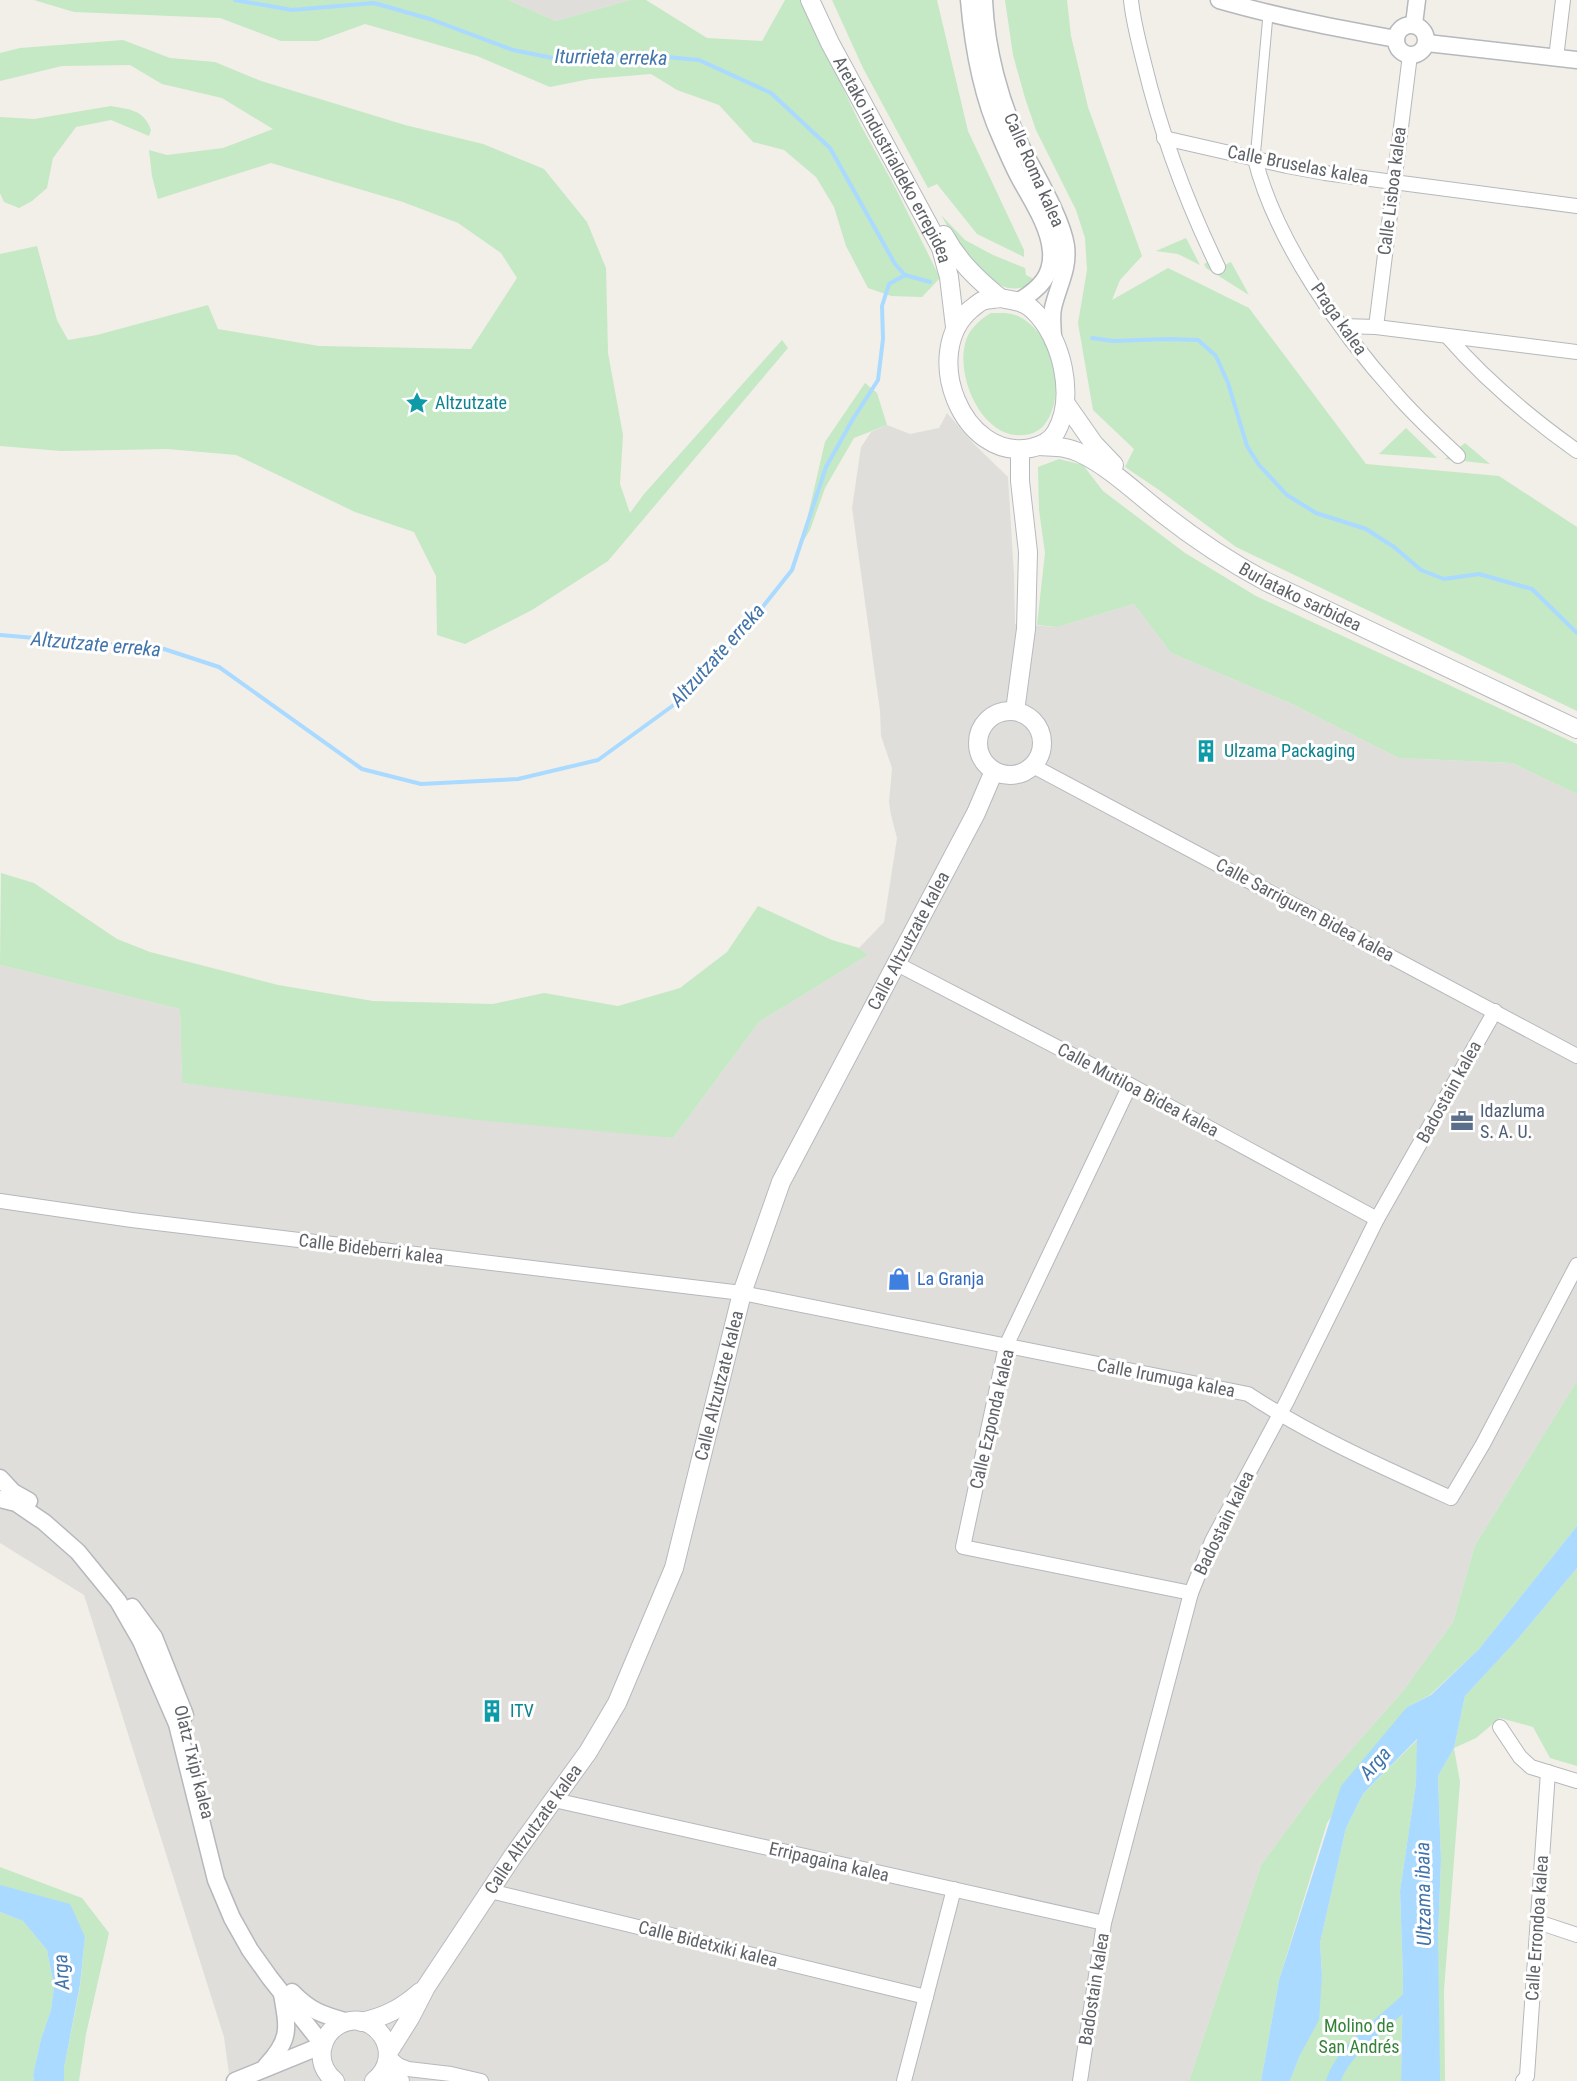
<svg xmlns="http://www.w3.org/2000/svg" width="1577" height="2081" font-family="'Roboto Condensed',sans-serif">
	<rect width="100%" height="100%" fill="#f1efe8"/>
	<g fill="#e0deda">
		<polygon points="508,0 630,0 556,21"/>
		<polygon points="947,413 975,445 1008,477 1014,575 1015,624 1057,627 1134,604 1171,653 1290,703 1399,758 1512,763 1577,794 1577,1381 1475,1545 1453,1622 1403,1691 1320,1785 1261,1865 1189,2081 230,2081 224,2037 84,1595 0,1543 0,965 180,1009 182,1083 673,1138 759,1022 868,955 859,948 884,922 897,838 891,815 889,802 892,768 881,736 880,711 852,508 861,447 871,432 887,425 910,434 939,428"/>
	</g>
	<g fill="#c5e8c5">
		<polygon points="34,0 508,0 556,21 630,0 646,0 707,38 762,41 785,0 801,0 860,124 896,189 940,278 922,297 891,296 868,288 846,246 834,207 816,177 784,150 753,142 719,105 677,90 651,74 590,79 550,87 477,56 365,24 318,41 281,41 220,18 74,12"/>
		<polygon points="832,0 937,0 968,131 1024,250 1024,257 977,234 937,184 928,188 863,68"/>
		<polygon points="1005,0 1067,0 1071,36 1088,107 1142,256 1120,280 1112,300 1168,268 1249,308 1366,464 1499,476 1577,527 1577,711 1236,547 1159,490 1125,467 1134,449 1093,410 1078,323 1087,270 1085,238 1076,210 1036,130 1025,98 1013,55"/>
		<polygon points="123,40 170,58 215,62 261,81 405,125 483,144 544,169 587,222 606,268 608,353 623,435 620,484 630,513 644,494 782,340 788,348 608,561 532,610 465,644 437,635 436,576 414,532 355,512 236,455 167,449 61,451 0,446 0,254 37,246 57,320 68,340 97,335 208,305 218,329 319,346 471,349 517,278 501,253 458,223 403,202 271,163 158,199 152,176 149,150 167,155 223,148 273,129 222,98 162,84 130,65 62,66 0,81 0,53 20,48"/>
		<path d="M 111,106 C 131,110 143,109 151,130 L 149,136 L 111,120 L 76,127 L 53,158 L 47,188 L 32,201 L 19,208 L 4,202 L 0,193 L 0,117 L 34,119 Z"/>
		<path d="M 941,215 L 965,240 L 993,255 L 1025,268 L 1026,275 L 1036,280 C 1033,282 1028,286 1024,287 C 987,298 956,241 941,215 Z"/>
		<polygon points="1186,238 1200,265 1178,254 1156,251"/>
		<polygon points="1210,261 1215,270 1231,262 1249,295 1206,268 1204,264"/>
		<path d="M 991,313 C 1000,313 1009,312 1018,316 C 1051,332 1064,381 1051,413 C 1047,423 1041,431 1030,434 C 985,445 956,380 965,344 C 968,330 979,320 991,313 Z"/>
		<polygon points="865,383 877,393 887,425 854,438 825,488 810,530 801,545 825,442"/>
		<polygon points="1406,428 1437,458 1379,454"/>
		<polygon points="1465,443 1490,464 1445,459"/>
		<polygon points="1059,459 1083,465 1103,491 1185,553 1256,596 1577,744 1577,794 1512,763 1399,758 1290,703 1171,653 1134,604 1057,627 1037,625 1045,553 1039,510 1038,467"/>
		<polygon points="1,873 34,883 117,939 150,952 278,985 373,1001 493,1004 544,993 618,1006 680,988 727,952 758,906 832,940 859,948 868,955 759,1022 673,1138 477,1120 182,1083 180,1009 0,965"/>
		<polygon points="1577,1381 1577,1526 1479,1649 1430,1695 1407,1707 1327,1823 1279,1980 1261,2081 1189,2081 1261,1865 1320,1785 1403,1691 1453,1622 1475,1545"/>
		<polygon points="1577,1568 1577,1766 1550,1758 1533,1727 1500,1718 1476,1738 1454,1748 1460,1782 1444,1990 1445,2081 1432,2081 1441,1860 1438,1776 1454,1748 1465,1696 1516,1641"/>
		<polygon points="1419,1738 1416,1783 1400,1891 1403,1978 1401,2081 1290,2081 1300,2055 1322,1975 1320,1943 1346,1828 1363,1794"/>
		<polygon points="0,1867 82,1898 109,1933 86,2034 79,2081 64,2081 64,2068 80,1987 85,1937 0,1886"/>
		<polygon points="0,1912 23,1921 47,1950 54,1987 51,2010 41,2039 33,2075 34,2081 0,2081"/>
	</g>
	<g fill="#aadaff">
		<polygon points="1577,1526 1577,1568 1516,1641 1465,1696 1454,1748 1438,1776 1441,1860 1438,1937 1440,2081 1401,2081 1403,1978 1400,1891 1416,1783 1417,1739 1363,1794 1346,1828 1320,1943 1322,1975 1319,2020 1300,2055 1290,2081 1261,2081 1279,1980 1341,1786 1407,1707 1431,1695 1479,1649"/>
		<polygon points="0,1885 70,1904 85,1937 80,1985 64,2068 64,2081 34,2081 33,2075 41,2039 51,2010 54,1987 47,1950 23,1921 0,1912"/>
	</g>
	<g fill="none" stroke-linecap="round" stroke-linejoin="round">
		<g stroke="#aadaff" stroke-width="4">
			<polyline points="235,0 292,10 374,3 430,19 513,50 563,60 633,54 699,60 771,93 830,148 895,264 905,275 930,282"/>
			<polyline points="1092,338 1113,341 1169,339 1198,340 1216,356 1228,383 1247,446 1259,465 1287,495 1316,513 1366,529 1394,547 1421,570 1444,579 1479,574 1532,589 1577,633"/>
			<polyline points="0,635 164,649 219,667 362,769 421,784 518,779 598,760 682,699 734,643 792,570 826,467 853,419 878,380 883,339 882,306 889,284 905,275"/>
		</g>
		<path stroke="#aadaff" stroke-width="14" d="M 1333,2081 C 1347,2043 1388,2022 1414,1993"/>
		<g stroke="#b5b8bc" stroke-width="11">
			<polyline id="pedestrian" points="1255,159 1268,15"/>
		</g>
		<g stroke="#b5b8bc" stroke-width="16">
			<g id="minor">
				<path d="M 1131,0 C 1133,21 1139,43 1144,63 C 1161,134 1186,201 1218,267"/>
				<polyline points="1556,58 1563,0"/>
				<polyline points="1164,138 1287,166 1325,173 1577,206"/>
				<path d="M 1255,159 C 1275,240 1340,332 1396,394 C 1415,416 1437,436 1458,456"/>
				<polyline points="1342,326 1376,327 1577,352"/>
				<polyline points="1376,327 1410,55"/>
				<path d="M 1447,336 C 1486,381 1529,417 1577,451"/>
				<polyline points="1033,766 1577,1056"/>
				<polyline points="897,964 1130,1085 1377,1219"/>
				<polyline points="1130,1085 1006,1346 963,1547 1191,1593"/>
				<path d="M 0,1201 L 132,1220 L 742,1293 L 1248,1394 C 1312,1436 1382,1467 1451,1498 L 1483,1444 L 1577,1265"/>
				<polyline points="1500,1727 1520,1757 1531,1767 1577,1781"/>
				<polyline points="554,1800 1104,1923"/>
				<polyline points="490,1891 926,1997"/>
				<polyline points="1538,1922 1577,1935"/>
				<polyline points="388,2056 398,2065 408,2069 451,2074 481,2081"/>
				<polyline points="904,2081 954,1889"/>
				<polyline points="1080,2081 1104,1923 1191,1593 1212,1541 1287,1401 1377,1219 1495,1011"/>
				<polyline points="1523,2081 1527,2076 1548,1772"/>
			</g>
		</g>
		<g stroke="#b5b8bc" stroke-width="19">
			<g id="tertiary">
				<path d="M 969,0 C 973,47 981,94 1001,138 C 1007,152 1013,166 1020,179 C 1032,201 1049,226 1051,251 C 1053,276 1039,289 1019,301"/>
				<path d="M 984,0 C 986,49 1000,102 1021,146 C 1034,172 1062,218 1066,246 C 1069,269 1058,286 1053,308 C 1051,318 1053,329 1053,340"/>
				<path d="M 1219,0 C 1278,17 1336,28 1396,39"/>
				<polyline points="1414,24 1417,0"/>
				<circle cx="1411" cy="40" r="15"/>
				<polyline points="1427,43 1577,60"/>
				<polyline points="0,1478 13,1492 29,1501"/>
				<polyline points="0,1499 16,1503 44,1522 78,1552 118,1601 141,1641 177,1724 216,1880 232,1918 250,1950 270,1978 323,2045 235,2081"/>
				<polyline points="132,1607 154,1637 185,1715"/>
				<path d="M 292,1992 C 310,2011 323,2015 348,2022"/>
				<path d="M 266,2066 C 291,2039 288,2029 282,1994"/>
			</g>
		</g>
		<g stroke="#b6babf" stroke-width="20">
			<g id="secondary">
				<path id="s1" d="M 810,0 L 830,43 L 941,248 L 949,277 L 955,327"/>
				<path d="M 944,235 C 958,261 977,279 1000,298"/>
				<path d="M 1000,298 C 1011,300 1024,301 1033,310 C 1062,337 1076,397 1056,432 C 1051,441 1040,446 1031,448 C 962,462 920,352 971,309 C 974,307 978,303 982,301 C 987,299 994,299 1000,298 Z"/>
				<polyline points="1066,404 1094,444 1114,465"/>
				<path id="s2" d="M 1039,446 C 1054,447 1067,446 1080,453 C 1110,467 1136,493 1162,513 C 1195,539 1230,562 1267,582 L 1577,729"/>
				<circle cx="1010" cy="743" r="32"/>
				<polyline points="1015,711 1026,629 1028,552 1020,481 1020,450"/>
				<path d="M 361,2022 C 385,2017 402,2008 420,1992"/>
				<path id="s3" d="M 388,2053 L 410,2018 L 426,1987 L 513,1856 L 588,1752 L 617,1703 L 674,1568 L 742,1293 L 781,1182 L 976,813 L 994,771"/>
				<polyline points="386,2067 400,2081"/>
				<path d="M 335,2081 C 325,2073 320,2062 322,2049 C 324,2039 329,2031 337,2026 C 373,2004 408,2054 374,2081"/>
			</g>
		</g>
		<use href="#pedestrian" stroke="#fff" stroke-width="9"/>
		<use href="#minor" stroke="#fff" stroke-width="14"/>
		<use href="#tertiary" stroke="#fff" stroke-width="16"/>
		<use href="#secondary" stroke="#fff" stroke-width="18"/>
	</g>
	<defs>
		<g id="sight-bare" transform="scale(1.8)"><path d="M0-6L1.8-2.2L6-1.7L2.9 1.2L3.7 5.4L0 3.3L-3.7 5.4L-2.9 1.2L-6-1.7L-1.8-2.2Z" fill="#0f9aa8" stroke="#fff" stroke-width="2.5" paint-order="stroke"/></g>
		<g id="building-bare" transform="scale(1.8)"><path d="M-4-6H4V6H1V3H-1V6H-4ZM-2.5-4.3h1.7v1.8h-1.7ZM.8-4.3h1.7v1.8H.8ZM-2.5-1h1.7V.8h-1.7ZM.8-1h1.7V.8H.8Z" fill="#0f9aa8" stroke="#fff" stroke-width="2.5" paint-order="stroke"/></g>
		<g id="office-bare" transform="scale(1.8)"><path d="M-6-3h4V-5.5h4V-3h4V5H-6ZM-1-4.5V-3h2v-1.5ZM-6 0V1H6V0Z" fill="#5c6f8a" stroke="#fff" stroke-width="2.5" paint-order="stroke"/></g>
		<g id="shop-bare" transform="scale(1.8)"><path d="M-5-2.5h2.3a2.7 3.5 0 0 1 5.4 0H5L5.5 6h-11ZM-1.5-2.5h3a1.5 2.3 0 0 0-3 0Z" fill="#3f7fe0" stroke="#fff" stroke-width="2.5" paint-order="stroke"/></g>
	</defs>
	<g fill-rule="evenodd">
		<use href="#sight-bare" x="417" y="403"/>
		<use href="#building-bare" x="1206" y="751"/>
		<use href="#office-bare" x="1462" y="1121"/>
		<use href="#shop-bare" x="899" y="1279"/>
		<use href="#building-bare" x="492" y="1711"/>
	</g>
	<g text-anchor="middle" stroke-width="6" stroke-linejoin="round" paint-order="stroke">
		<g font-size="18" fill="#5f6368" stroke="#fff">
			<text dy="6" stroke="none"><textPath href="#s1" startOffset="180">Aretako industrialdeko errepidea</textPath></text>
			<text transform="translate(1298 165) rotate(11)" y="6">Calle Bruselas kalea</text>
			<text transform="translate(1034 170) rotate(66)" y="6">Calle Roma kalea</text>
			<text transform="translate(1392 191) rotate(-83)" y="6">Calle Lisboa kalea</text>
			<text transform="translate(1339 319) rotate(55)" y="6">Praga kalea</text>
			<text dy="6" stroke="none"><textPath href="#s2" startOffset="306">Burlatako sarbidea</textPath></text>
			<text transform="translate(1305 910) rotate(28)" y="6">Calle Sarriguren Bidea kalea</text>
			<text dy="6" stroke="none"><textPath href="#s3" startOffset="1239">Calle Altzutzate kalea</textPath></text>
			<text transform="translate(1138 1090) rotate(28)" y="6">Calle Mutiloa Bidea kalea</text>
			<text transform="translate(1449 1092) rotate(-61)" y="6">Badostain kalea</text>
			<text transform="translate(371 1249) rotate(7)" y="6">Calle Bideberri kalea</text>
			<text transform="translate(1166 1378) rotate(11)" y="6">Calle Irumuga kalea</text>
			<text dy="6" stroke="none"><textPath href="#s3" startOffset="753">Calle Altzutzate kalea</textPath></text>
			<text transform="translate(992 1419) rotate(-77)" y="6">Calle Ezponda kalea</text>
			<text transform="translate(1224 1523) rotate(-64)" y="6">Badostain kalea</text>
			<text transform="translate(194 1762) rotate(76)" y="6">Olatz Txipi kalea</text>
			<text dy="6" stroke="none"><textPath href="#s3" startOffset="267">Calle Altzutzate kalea</textPath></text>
			<text transform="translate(829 1862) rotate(13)" y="6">Erripagaina kalea</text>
			<text transform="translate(1537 1928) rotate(-86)" y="6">Calle Errondoa kalea</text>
			<text transform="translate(708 1944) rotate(14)" y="6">Calle Bidetxiki kalea</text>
			<text transform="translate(1094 1989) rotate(-81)" y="6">Badostain kalea</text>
		</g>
		<g font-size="18" fill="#0d838f" stroke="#fff" text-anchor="start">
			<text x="435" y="409">Altzutzate</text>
			<text x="1224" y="757">Ulzama Packaging</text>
			<text x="510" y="1717">ITV</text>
		</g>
		<g font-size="18" fill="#4e5e75" stroke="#fff" text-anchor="start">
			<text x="1480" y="1117">Idazluma<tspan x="1480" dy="21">S. A. U.</tspan></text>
		</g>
		<g font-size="18" fill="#366cbe" stroke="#fff" text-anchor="start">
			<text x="917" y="1285">La Granja</text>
		</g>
		<g font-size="18" fill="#348238" stroke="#fff">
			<text x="1359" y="2032">Molino de<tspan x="1359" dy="21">San Andrés</tspan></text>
		</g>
		<g font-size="20" font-style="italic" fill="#4174aa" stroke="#fff">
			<text transform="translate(611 57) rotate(1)" y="7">Iturrieta erreka</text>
			<text transform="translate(96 644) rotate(5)" y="7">Altzutzate erreka</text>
			<text transform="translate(717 655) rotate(-48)" y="7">Altzutzate erreka</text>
			<text transform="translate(1375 1763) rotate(-49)" y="7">Arga</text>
			<text transform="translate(1423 1894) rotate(-91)" y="7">Ultzama ibaia</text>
			<text transform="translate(61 1972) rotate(-94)" y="7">Arga</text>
		</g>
	</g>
</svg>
